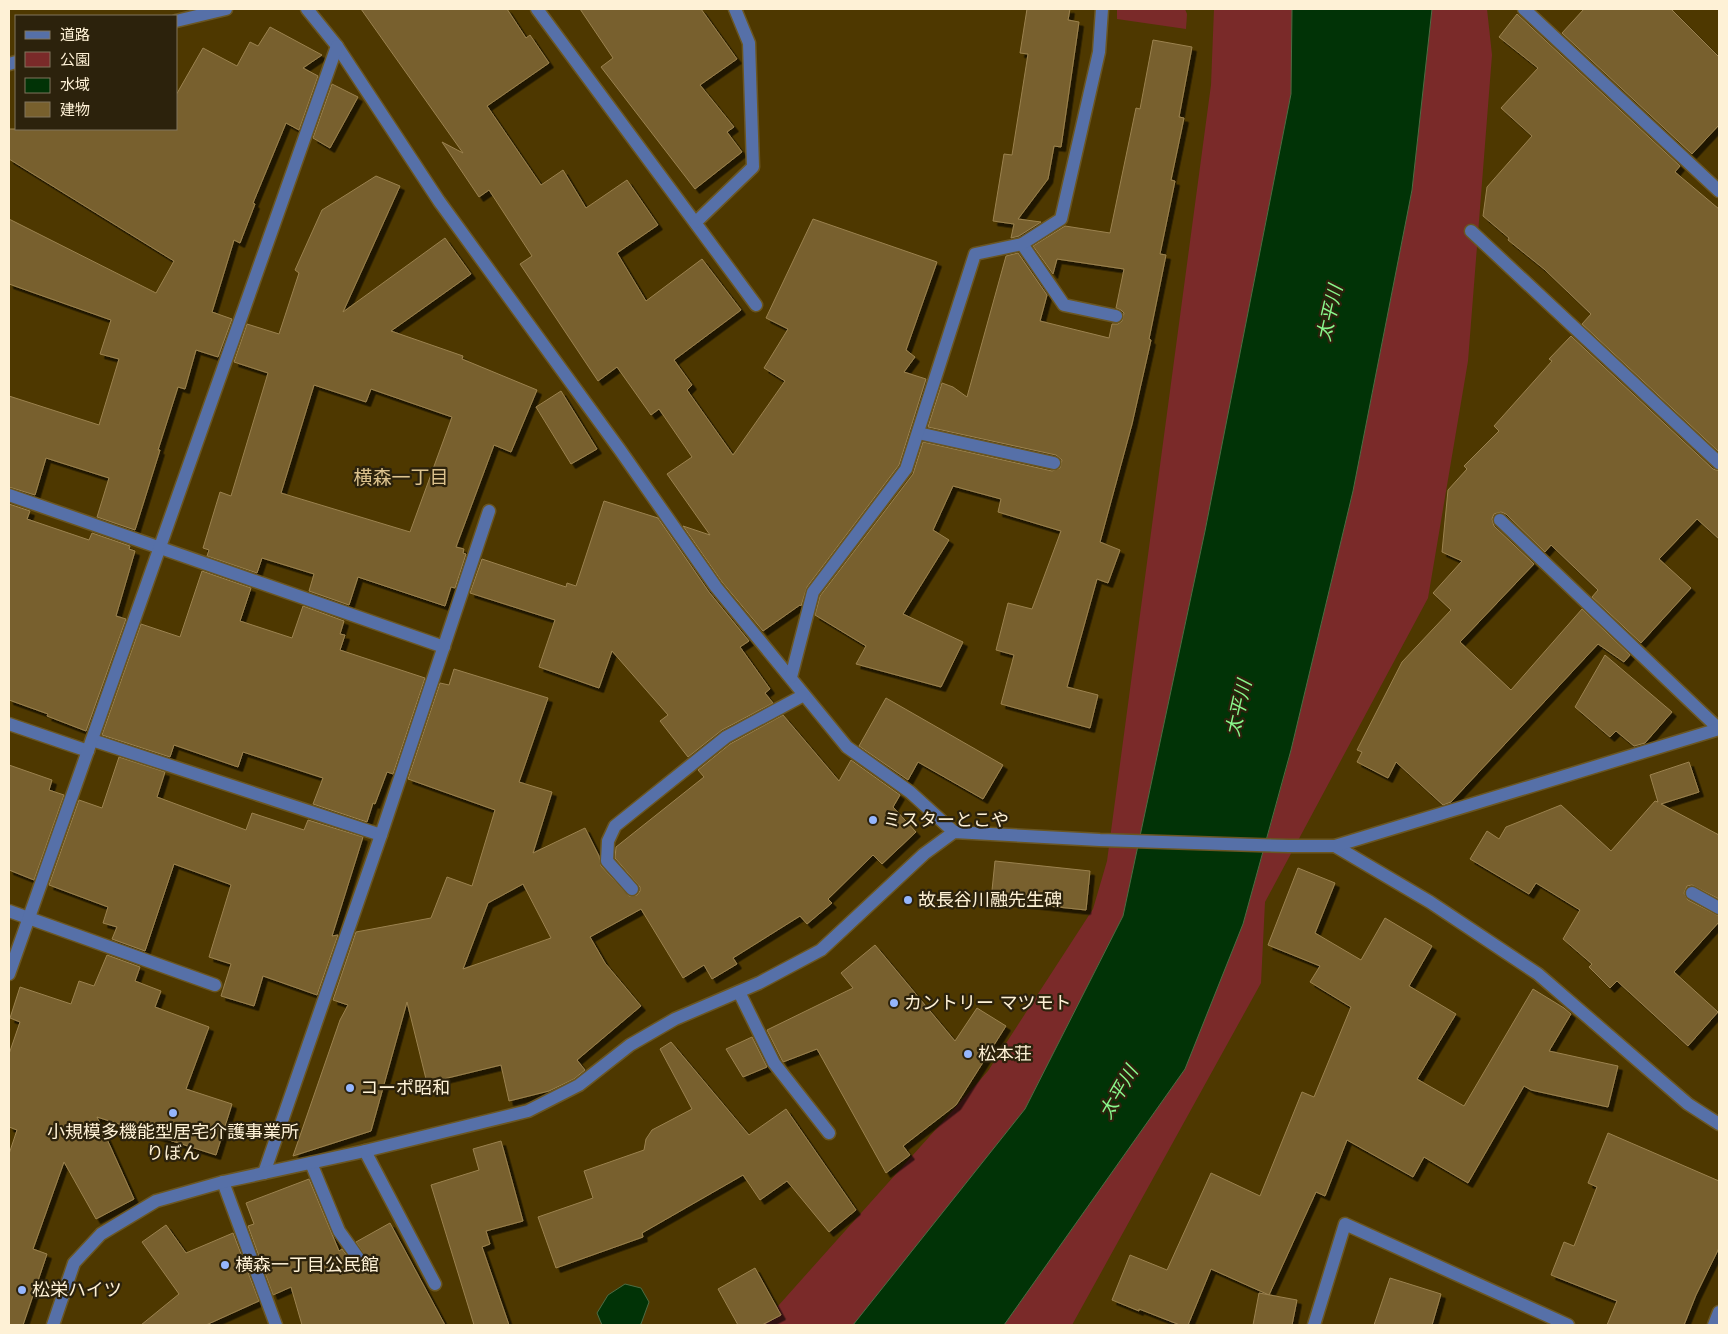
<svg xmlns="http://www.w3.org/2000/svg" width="1728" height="1334" font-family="Jost,'Noto Sans JP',sans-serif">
	<defs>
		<filter id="shadow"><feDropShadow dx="4.5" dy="4.5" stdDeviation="0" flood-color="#0009"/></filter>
	</defs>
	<rect width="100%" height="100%" fill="#4e3800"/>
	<g fill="#7a2a29">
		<polygon points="1117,9 1185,9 1187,14 1186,29 1117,19"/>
		<polygon points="1214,9 1292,9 1291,94 1205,531 1123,916 1025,1109 855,1325 761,1325 988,1071 1093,909 1107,861 1211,85"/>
		<polygon points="1432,9 1487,9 1492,55 1468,361 1428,598 1265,902 1261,983 1072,1325 1004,1325 1185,1069 1243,924 1288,763 1353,491 1412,190"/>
	</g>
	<g fill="#013306" stroke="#4d6c44">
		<polygon points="1292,9 1432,9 1412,190 1353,491 1291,750 1243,924 1185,1069 1004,1325 853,1325 1025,1109 1123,916 1205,531 1291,94"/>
		<polygon points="625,1284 641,1288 649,1302 641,1324 638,1325 602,1325 597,1313 608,1295"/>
	</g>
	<g fill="#78602d" stroke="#9b824f" fill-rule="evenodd" filter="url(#shadow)">
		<polygon points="361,9 507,9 526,38 530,35 549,63 487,106 541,185 563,170 586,208 627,180 658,225 617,253 646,301 702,259 741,310 674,360 692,385 687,390 733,455 785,381 764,368 788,329 766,318 813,219 937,262 906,350 915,357 904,372 926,379 899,465 807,587 801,606 800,605 763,631 722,582 683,526 710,535 667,474 692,457 659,409 651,415 617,367 598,381 520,264 532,256 489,190 479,197 442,142 463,153"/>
		<polygon points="580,9 701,9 737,59 700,85 734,127 727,132 742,152 695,189 601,67 613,58"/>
		<polygon points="1027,9 1070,9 1068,20 1079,22 1061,147 1054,146 1048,179 1018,219 1041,222 1019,236 1011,238 1014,224 993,221 1004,154 1012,155 1028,54 1020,53"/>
		<polygon points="1584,9 1671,9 1719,57 1719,125 1692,154 1562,33"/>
		<polygon points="1517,14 1680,166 1675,172 1719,209 1719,452 1582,324 1591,314 1544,269 1508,240 1509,238 1483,216 1487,187 1532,136 1501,108 1538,68 1499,37"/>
		<polygon points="270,27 322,55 303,68 318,76 299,130 286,123 253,203 255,204 240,243 234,240 212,312 232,319 218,357 196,350 185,389 178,387 158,450 160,450 135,530 97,517 109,478 46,458 35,495 9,487 9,396 99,425 119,359 100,354 111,320 9,284 9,219 156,293 174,261 9,159 9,129 176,129 176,95 203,48 237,66 250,42 258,46"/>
		<polygon points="1153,40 1192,47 1179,117 1184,118 1171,180 1175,181 1160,254 1166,255 1149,339 1151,340 1132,424 1100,542 1120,550 1108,583 1097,579 1067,687 1098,695 1090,728 1001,704 1014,655 996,650 1008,603 1032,609 1061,531 998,512 1001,499 953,486 933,530 949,540 903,614 963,642 941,687 856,664 866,646 815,615 820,596 913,474 923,442 1052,471 1060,468 1062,460 1056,455 928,427 942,383 953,387 967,397 1006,256 1018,253 1047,295 1040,321 1109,338 1112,324 1118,324 1122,321 1124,313 1121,310 1116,308 1124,269 1057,259 1053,274 1033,246 1065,226 1110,233 1136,108 1140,109"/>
		<polygon points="332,84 358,97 330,148 313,138"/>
		<path d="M 376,176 L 400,186 L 343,312 L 445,238 L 471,274 L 391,331 L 463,356 L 462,359 L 537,390 L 511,452 L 494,445 L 456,547 L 464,549 L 463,553 L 466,554 L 455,588 L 451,587 L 445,606 L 358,577 L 349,605 L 309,591 L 314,574 L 262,558 L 257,573 L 207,556 L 209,550 L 203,548 L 220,492 L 231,496 L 268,373 L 234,362 L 247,324 L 279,334 L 299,273 L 295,270 L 322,210 ZM 314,385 L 366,402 L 371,389 L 452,417 L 410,532 L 281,493 Z"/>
		<polygon points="1571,336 1713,469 1719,471 1719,539 1697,519 1659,559 1691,588 1641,643 1592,597 1598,590 1551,545 1545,552 1506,514 1501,512 1494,514 1492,519 1494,526 1534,564 1460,642 1511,690 1582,609 1630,655 1624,662 1598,644 1451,802 1443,805 1396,762 1388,778 1357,762 1362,752 1357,750 1402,662 1451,610 1433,593 1462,561 1442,552 1448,490 1467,469 1464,466 1499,431 1494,426 1552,361 1549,359"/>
		<polygon points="561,391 597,449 571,464 536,407"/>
		<polygon points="604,501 658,518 709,592 749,641 740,647 770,689 765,693 773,703 722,730 688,757 660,721 668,715 612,651 599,688 539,667 555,620 470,593 482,559 566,587 567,583 576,586"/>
		<polygon points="9,504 30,511 27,519 89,540 92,533 130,546 129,549 135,551 116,616 126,619 86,731 47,716 48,714 9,700"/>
		<polygon points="202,571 251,588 240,621 292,638 303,606 344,621 340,634 345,635 340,650 425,678 393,774 387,772 375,804 373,803 367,822 313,804 323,778 243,752 238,767 174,745 170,757 102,735 141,624 180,637"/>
		<polygon points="1605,655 1672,712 1645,743 1634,746 1616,731 1610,737 1575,707"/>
		<path d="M 454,669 L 548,698 L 519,782 L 552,792 L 533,853 L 585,828 L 599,856 L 601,866 L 629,896 L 637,895 L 640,891 L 640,887 L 615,858 L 616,847 L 704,777 L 698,770 L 730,744 L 783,715 L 839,781 L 851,760 L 900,795 L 893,807 L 916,832 L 882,864 L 873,855 L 828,899 L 832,903 L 807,924 L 800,916 L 733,958 L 737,964 L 712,979 L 704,965 L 683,978 L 641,909 L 590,937 L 605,963 L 641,1006 L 577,1060 L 585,1070 L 574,1079 L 549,1091 L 509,1101 L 501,1065 L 427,1083 L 407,1002 L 371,1131 L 293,1156 L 340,1020 L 348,1005 L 333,1000 L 356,932 L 431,918 L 447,877 L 472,886 L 495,810 L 408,779 L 440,683 L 449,685 ZM 523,884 L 551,938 L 463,969 L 488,903 Z"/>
		<polygon points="886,698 1003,765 983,799 918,762 908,780 859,746"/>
		<polygon points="119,757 165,772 157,797 246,830 252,813 304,830 308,820 363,837 332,936 338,935 317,995 263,976 254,1006 221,996 231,964 209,957 231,885 229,884 174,864 145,951 112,939 117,927 103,923 108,907 49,885 79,800 102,808"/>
		<polygon points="1689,762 1699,792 1661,804 1719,835 1719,899 1692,885 1687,886 1684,893 1688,900 1719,916 1719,922 1674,972 1718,1012 1688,1046 1617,981 1610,988 1589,967 1592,964 1563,939 1580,910 1536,883 1529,894 1470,859 1487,831 1499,839 1506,827 1561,805 1611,851 1655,801 1658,802 1650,775"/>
		<polygon points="9,765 52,780 49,790 64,795 34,880 9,870"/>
		<polygon points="995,861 1090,871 1086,910 991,900"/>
		<polygon points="1298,868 1335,883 1315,933 1361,960 1385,918 1432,946 1409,986 1456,1014 1417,1079 1464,1106 1533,989 1564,1008 1571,1014 1549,1051 1618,1066 1608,1107 1531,1090 1524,1086 1468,1183 1424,1157 1413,1177 1347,1140 1325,1196 1316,1192 1269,1295 1211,1269 1188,1325 1180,1325 1139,1309 1139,1311 1112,1300 1130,1255 1167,1270 1211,1173 1260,1196 1302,1092 1314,1097 1351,1007 1310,982 1320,966 1268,945"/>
		<polygon points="875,945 955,1041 977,1008 1006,1026 956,1105 903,1146 910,1155 886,1173 817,1049 783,1062 767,1030 853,988 841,973"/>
		<polygon points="107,955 140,967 135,981 161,991 155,1007 209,1027 186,1089 232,1104 216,1155 97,1117 134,1199 96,1219 64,1162 33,1249 47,1254 23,1325 9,1325 9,1154 17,1130 9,1127 9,1054 20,1022 10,1018 20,987 71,1004 79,981 94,986"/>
		<polygon points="752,1037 767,1067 743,1077 726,1049"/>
		<polygon points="671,1042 749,1135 786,1109 856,1210 829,1232 787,1181 760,1200 743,1175 642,1233 643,1237 556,1268 538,1217 593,1198 584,1171 644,1150 646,1139 652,1130 692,1109 660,1049"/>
		<polygon points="1608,1133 1719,1181 1719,1248 1696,1295 1684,1325 1607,1325 1617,1301 1551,1275 1564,1242 1574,1246 1597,1187 1588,1183"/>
		<polygon points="501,1141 523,1221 486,1231 490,1244 482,1247 509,1325 474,1325 431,1185 479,1170 473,1149"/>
		<polygon points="309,1179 339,1251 342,1249 357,1269 365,1269 369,1262 356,1242 390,1223 445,1325 302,1325 291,1287 273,1295 248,1226 254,1224 246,1203"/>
		<polygon points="166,1225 186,1253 233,1233 259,1301 206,1325 141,1325 179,1294 142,1242"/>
		<polygon points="755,1268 781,1315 762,1325 738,1325 718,1289"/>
		<polygon points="1390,1278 1441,1294 1432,1325 1374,1325"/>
		<polygon points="1259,1293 1297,1300 1292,1325 1253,1325"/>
	</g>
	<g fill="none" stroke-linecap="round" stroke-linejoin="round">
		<g stroke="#6a5622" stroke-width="15">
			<g id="minor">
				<polyline points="307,9 337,46 439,201 620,450 716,587 847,747 910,792 954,832"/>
				<polyline points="537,9 756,305"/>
				<polyline points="1524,9 1719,191"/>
				<polyline points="176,21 226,9"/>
				<polyline points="9,64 16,62"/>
				<polyline points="696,222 753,167 749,43 735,9"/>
				<polyline points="1471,231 1719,463"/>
				<polyline points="1022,244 1064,305 1116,316"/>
				<polyline points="918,433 1054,463"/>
				<polyline points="9,495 444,647"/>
				<polyline points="1500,520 1719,729"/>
				<polyline points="791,677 813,592 906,469 975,254 1022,244 1061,219 1099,52 1102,9"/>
				<polyline points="9,724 88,751"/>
				<polyline points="92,740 381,835"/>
				<polyline points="1335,846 1430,902 1538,974 1688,1104 1719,1124"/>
				<polyline points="632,889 607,861 608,841 615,826 726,737 804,695"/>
				<polyline points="1692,893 1719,908"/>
				<polyline points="9,911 215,985"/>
				<polyline points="9,974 337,46"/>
				<polyline points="739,992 774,1063 829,1133"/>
				<polyline points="365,1151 435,1284"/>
				<polyline points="311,1163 339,1231 361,1262"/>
				<polyline points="264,1173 381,835 489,511"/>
				<polyline points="223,1182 276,1325"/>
				<polyline points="53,1325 74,1263 101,1234 156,1201 223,1182 365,1151 528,1111 579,1085 630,1045 675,1019 759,983 821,950 924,854 954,832 1100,840 1289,846 1335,846 1719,729"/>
				<polyline points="1314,1325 1345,1224 1568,1325"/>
				<polyline points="1714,1325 1719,1312"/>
			</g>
		</g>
		<use href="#minor" stroke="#5670a8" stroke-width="12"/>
	</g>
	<g fill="#95b6fd" stroke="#2c220c" stroke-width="2">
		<circle cx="873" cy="820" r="5"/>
		<circle cx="908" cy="900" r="5"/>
		<circle cx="894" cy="1003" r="5"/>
		<circle cx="968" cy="1054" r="5"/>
		<circle cx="350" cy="1088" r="5"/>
		<circle cx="173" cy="1113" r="5"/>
		<circle cx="225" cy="1265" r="5"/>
		<circle cx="22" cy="1290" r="5"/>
	</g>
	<g text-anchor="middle" stroke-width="4.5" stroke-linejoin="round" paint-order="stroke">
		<g font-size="18" fill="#fef1d6" stroke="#2c220c" text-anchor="start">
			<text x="883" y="826">ミスターとこや</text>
			<text x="918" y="906">故長谷川融先生碑</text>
			<text x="904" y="1009">カントリー マツモト</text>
			<text x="978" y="1060">松本荘</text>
			<text x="360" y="1094">コーポ昭和</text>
			<text x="173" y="1138" text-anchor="middle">小規模多機能型居宅介護事業所<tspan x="173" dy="21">りぼん</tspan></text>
			<text x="235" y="1271">横森一丁目公民館</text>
			<text x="32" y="1296">松栄ハイツ</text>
		</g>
		<g font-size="19" font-style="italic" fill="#89f78c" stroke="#2c220c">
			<text transform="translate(1329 313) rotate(-77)" y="7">太平川</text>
			<text transform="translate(1238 708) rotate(-77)" y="7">太平川</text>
			<text transform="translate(1118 1092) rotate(-60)" y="7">太平川</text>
		</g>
		<g font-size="19" fill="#ddc38e" stroke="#2c220c">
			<text x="401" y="484">横森一丁目</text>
		</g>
	</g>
	<rect width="1728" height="1334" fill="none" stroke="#fef1d6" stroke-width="20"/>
	<rect x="15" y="15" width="162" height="115" fill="#2c220c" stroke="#80755d"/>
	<rect x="25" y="31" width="25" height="8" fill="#5670a8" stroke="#80755d"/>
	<text x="60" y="40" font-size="15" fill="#fef1d6">道路</text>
	<rect x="25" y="52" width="25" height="15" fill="#7a2a29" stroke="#80755d"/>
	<text x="60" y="65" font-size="15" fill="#fef1d6">公園</text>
	<rect x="25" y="78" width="25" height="15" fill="#013306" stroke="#80755d"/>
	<text x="60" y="90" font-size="15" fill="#fef1d6">水域</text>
	<rect x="25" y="102" width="25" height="15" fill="#78602d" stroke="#80755d"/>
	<text x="60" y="115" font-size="15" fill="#fef1d6">建物</text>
</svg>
